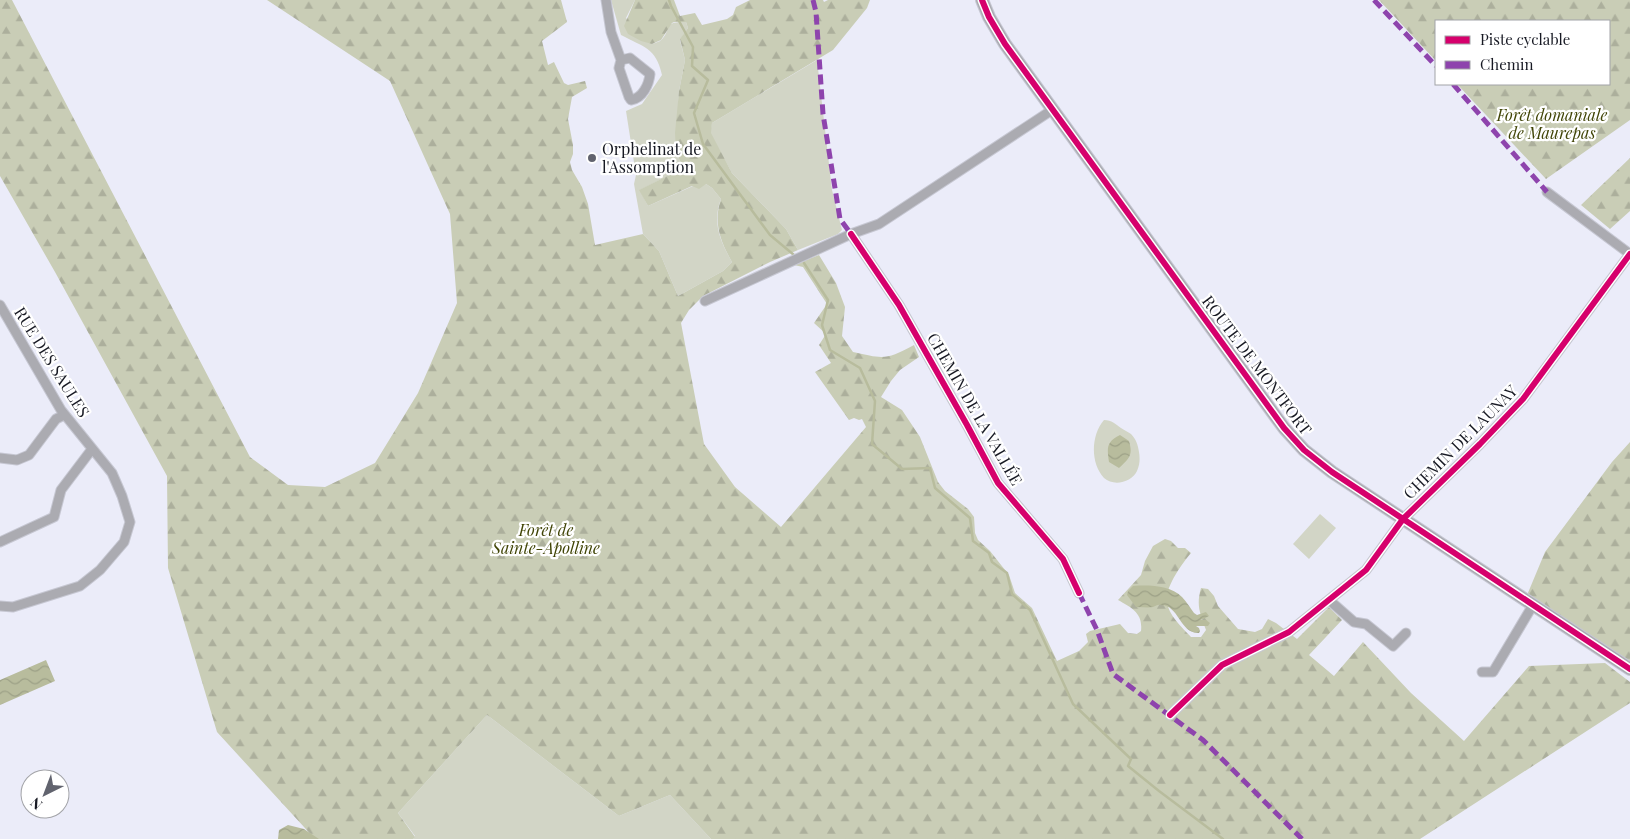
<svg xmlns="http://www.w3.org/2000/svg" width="1630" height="839" font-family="'Playfair Display',serif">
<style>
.grass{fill:#d2d5c6}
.forest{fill:url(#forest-firs)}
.water{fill:url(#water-waves)}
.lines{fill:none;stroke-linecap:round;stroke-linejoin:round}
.stream{stroke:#b8bc9d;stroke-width:2.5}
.street-casing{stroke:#c6c7d2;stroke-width:11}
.secondary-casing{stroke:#c6c7d2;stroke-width:14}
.street{stroke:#ababb1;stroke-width:9}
.secondary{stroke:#aaabb2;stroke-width:12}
.quiet{stroke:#8e44ad;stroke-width:5;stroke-dasharray:10 5;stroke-linecap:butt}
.cycleway-casing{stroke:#fff;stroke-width:9}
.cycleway{stroke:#d6006c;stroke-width:6}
.poi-dot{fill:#61636e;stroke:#fff;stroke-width:2}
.labels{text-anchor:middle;stroke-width:4.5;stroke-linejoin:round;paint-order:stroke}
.park-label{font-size:16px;font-style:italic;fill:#404405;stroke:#fff}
.poi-label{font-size:16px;fill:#171923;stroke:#fff;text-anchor:start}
.street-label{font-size:16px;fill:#171923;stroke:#fff}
</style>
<defs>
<pattern id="forest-firs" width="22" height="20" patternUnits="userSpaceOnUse" patternTransform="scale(1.25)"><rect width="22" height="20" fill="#c9cdb6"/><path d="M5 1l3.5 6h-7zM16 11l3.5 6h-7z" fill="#acaf9c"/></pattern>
<pattern id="water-waves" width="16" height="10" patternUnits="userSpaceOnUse" patternTransform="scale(1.25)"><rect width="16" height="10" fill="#b8bc9d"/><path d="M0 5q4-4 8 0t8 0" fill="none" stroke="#9da187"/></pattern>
</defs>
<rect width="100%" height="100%" fill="#ebecf9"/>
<!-- grass -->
<path class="grass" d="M611,0H635L626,18L652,44C653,44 660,41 660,41C673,30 661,21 686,22L688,28L680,40L685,60L679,91L676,152L683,168L640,190L648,206L693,186L706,184L712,188L721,199C712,222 720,241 732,262L723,271L678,296L659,251L643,234L634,184L636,175L626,111L642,104L662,75C656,47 643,47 621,35Z
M817,60L832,190L842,230L838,234L798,250L786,229L732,173L710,133L712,123Z
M1104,420C1112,420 1115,424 1121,428C1124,430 1128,432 1131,434C1136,439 1138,445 1139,452C1140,458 1140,464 1137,471C1132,482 1114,487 1104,478C1090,463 1091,435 1104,420Z
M1320,514L1336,528L1309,559L1293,544Z
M487,715L619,816L670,795L711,839H413L415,836L398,813Z"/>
<!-- forest -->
<path class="forest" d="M0,0H12L250,457L288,485L325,487L375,463L418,393L457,303L450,214L390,81L267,0H561L567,22L542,41L548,65L554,62L564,83L568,85L585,81L587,88L572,97L568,119L573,145V154L570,162L572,170L582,187L588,204L595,245L643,234L659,251L678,296L723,271L732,262C720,241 713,222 721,199L712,188L706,184L699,189L692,186L648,206L639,190L683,168L676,152L675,133L679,91L685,60L680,39L688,28L686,22H674L672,23L661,40L652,44L641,41L628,34L624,26L635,0H674L680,16L695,13L702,25L727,19L733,15L736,7L750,0H823L824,2L828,0H870L867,8L833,50L712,123L711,133L732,173L786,229L798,250L770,262L703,296L689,310L681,323L704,444L735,487L781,527L866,427L862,419L859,420L854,418L849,420L815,372L831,363L819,345L826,334L814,323L827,304L803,267L794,265L819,255L836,283L845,307L842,336L853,352C884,359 886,360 914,345L919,357L900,370L891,381L881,397L902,410L920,437L938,482L945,491L968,509L974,517L975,533L978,540L990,551L1009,575L1015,593L1032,608L1057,661L1079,651L1088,642L1086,634L1090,631L1120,624L1128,633L1137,634L1141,631C1143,613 1132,608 1118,600L1141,575L1145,561L1153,546L1165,539L1171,541L1178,548H1185L1191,553C1182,564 1165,587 1167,601C1168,615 1182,627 1191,637H1201L1206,630C1200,613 1196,606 1201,588L1208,589L1214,596L1218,606L1238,629L1255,632L1262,629L1268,619L1276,623L1297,639L1329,607L1342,620L1309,655L1334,676L1363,642L1411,693L1464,741L1529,666L1605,663L1630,682V703L1420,839H711L670,795L619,816L487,715L398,813L415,837L413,839H315L217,732L168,568L167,476L55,272L0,176Z
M1379,0H1630V120L1546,179L1457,84H1609V21H1436V61Z
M1630,158V211L1610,229L1581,205Z
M1630,442V665L1525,600L1545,552L1612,462Z"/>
<!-- water -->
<path class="water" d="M1120,435L1129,441C1133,455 1130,458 1119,468L1109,462C1107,448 1106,442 1120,435Z
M1133,586C1149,585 1170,585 1182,597C1187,602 1190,608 1194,613L1197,615L1206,612L1209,616L1201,620H1206L1210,623L1208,626H1196L1199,628L1200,631L1199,633C1180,634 1179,605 1161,605C1158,604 1156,606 1153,607C1148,608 1142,607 1136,607L1127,595L1128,591Z
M46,660L55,681L0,705V680Z
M288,825L304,829L319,839H278L279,830Z"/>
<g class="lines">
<!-- stream -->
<path class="stream" d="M669,0L671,6L693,47L692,66L708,80L694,113L703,144L770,235L794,255
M804,263L828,300L822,325L830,350L860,368L875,401L872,444L902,469L930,468L935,488L970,518L973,541L989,553L992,562L1007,573L1012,594L1030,610L1073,704L1131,759L1128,766L1159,791L1223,839"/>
<!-- street casing -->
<g class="street-casing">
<path id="street" d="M606,0L611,32L621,60L619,68L629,97L631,100C643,98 649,84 650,74L630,58L621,60
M1547,192L1630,254
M851,234L899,305L967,425L998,483L1063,559L1079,593
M705,301L851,234L879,224L1052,110
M0,305L61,410L112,473L122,496L130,522L124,542L100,570L80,586L13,607L0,606
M0,458L17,460L29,455L56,419L64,415
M0,542L54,517L61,490L92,449
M1329,600L1354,622L1366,624L1393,646L1406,633
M1482,672H1493L1533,605
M1170,715L1222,665L1289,632L1366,570L1403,519L1480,444L1523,399L1630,254"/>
</g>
<!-- secondary casing -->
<g class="secondary-casing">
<path id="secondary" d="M982,0L989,17L1005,44L1284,428L1304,450L1332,472L1630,669"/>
</g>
<!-- street -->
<use href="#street" class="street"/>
<!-- secondary -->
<use href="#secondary" class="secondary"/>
<!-- quiet -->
<path class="quiet" d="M813,0L816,12L823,114L840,219L851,234
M1374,0L1436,66
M1453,84L1547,192
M1079,593L1097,630L1113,674L1203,740L1302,839"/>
<!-- cycleway casing -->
<g class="cycleway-casing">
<path id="cycleway" d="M982,0L989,17L1005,44L1284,428L1304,450L1332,472L1630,669
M851,234L899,305L967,425L998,483L1063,559L1079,593
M1170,715L1222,665L1289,632L1366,570L1403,519L1480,444L1523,399L1630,254"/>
</g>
<!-- cycleway -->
<use href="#cycleway" class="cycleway"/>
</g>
<!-- markers -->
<circle class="poi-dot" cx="592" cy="158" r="5"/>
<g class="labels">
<!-- park labels -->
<g class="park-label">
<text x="1552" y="121">Forêt domaniale<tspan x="1552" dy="18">de Maurepas</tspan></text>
<text x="546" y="536">Forêt de<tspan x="546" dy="18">Sainte-Apolline</tspan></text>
</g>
<!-- poi labels -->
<g class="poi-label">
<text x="602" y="155">Orphelinat de<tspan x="602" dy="18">l'Assomption</tspan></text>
</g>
<!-- street labels -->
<g class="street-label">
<text transform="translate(52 362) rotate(58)" y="6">RUE DES SAULES</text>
<text transform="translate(1257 365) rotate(53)" y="6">ROUTE DE MONTFORT</text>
<text transform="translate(975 409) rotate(60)" y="6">CHEMIN DE LA VALLÉE</text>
<text transform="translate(1460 442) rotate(-45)" y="6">CHEMIN DE LAUNAY</text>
</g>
</g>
<!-- legend -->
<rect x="1435" y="20" width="175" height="65" fill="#ffffff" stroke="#a2a3a7"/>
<rect x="1445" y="36" width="25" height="8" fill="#d6006c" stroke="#a2a3a7"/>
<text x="1480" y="45" font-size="15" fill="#171923">Piste cyclable</text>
<rect x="1445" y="61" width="25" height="8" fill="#8e44ad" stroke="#a2a3a7"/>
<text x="1480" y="70" font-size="15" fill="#171923">Chemin</text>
<!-- north arrow -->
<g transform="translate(45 794) rotate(222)"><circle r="24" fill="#ffffff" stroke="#a2a3a7"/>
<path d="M0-4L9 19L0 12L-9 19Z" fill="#61636e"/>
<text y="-8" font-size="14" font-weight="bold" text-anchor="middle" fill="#171923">N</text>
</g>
</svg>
